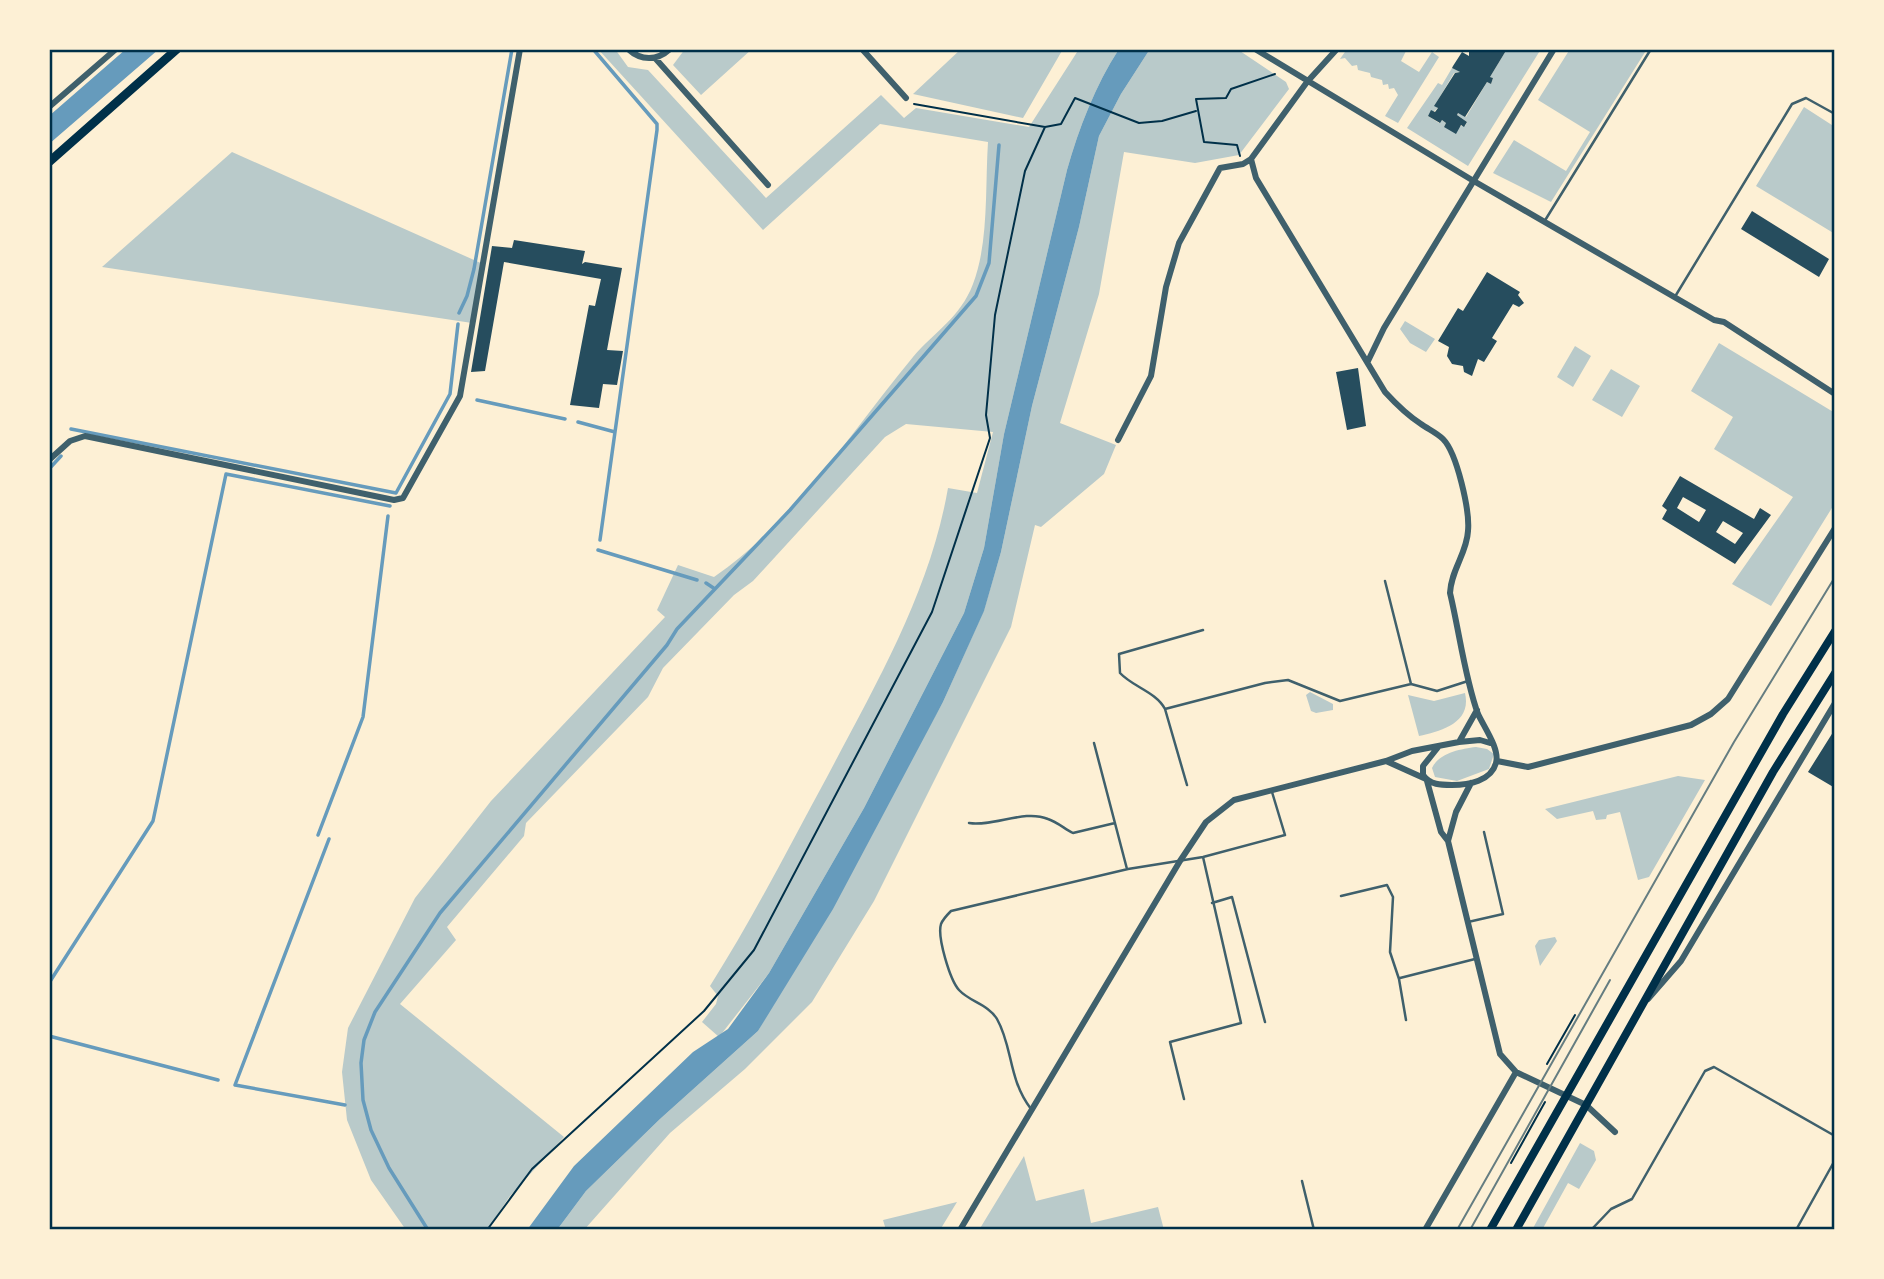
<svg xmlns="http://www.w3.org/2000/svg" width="1884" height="1279" font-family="'Space Grotesk',sans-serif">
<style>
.green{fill:#b9caca}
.water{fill:#669bbc}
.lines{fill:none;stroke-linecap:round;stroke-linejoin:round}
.stream{stroke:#669bbc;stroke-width:3.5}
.building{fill:#264d5e;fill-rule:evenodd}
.path{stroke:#003049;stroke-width:2}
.service{stroke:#3f606c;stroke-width:2.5}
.minor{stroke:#3f606c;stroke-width:6}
.secondary{stroke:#003049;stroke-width:8}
.primary{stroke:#003049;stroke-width:9}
.tram{stroke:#657d81;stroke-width:2}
.neatline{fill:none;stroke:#003049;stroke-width:2.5}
</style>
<rect width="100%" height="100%" fill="#fdf0d5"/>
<!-- green -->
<path class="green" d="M598,49H615L628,67L648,70L766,198L881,95L904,118L916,108L1029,127L1079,49H1119C1095,86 1079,128 1067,170L1004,434L984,548L964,613L864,808L769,973L719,1037L702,1022L716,1004L718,996L710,986C753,918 789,847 827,777C876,684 930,592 948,488L977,493L993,432L906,424L885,437L753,581L734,595L663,668L648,697L526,823L524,836L447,927L456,940L400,1004L564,1137L510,1196L487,1230H406L371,1180L347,1120L342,1072L348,1028L415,898L491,801L665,617L657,610L678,565L714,577C797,520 850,433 913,357C935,331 960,318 973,284C989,242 985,188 988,142L880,124L763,230Z
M685,49H752L701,95L673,65Z
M961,49H1063L1023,118L913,94Z
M1150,49H1237L1286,82L1289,89L1239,155L1195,163L1124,152L1099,294L1060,423L1116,445L1104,474L1041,527L1035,525L1011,627L874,901L812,1002L745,1069L670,1133L584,1230H557L586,1191L660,1119L758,1031L943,702L984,610L1001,552L1032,406L1079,227L1099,136L1121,94Z
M1347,49H1407L1401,61L1419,72L1432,52L1439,57L1398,123L1385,116L1398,95L1394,88L1389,89L1388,84L1383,85L1382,80L1371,77L1370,73L1358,70L1357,65L1352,66L1345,58L1340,59Z
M1507,49H1541L1468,166L1407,128L1438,83L1442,85L1452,68L1460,72L1454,73L1435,105L1438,108L1428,116L1439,123L1442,120L1446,123L1444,127L1465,126L1467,122L1457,115L1458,113L1466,117L1487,82L1491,84L1493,78L1490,77Z
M1570,49H1647L1551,202L1493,173L1514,140L1566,171L1590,132L1538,100Z
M1804,107L1835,127V234L1756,186Z
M232,152L483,264L472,323L102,267Z
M1405,321L1435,339L1426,352L1410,343L1400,329Z
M1719,343L1835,413V503L1771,606L1732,584L1793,497L1714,449L1733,417L1691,391Z
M1575,346L1591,356L1573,387L1557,377Z
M1611,369L1640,386L1622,417L1592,400Z
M1310,692L1333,704V710L1316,713L1311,711L1306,695Z
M1465,693C1472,723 1441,731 1419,736L1408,695L1434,701Z
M1476,747L1487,749L1494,754L1489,769L1457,781L1435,777L1432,768C1439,753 1460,749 1476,747Z
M1678,776L1705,780L1649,877L1638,880L1620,812L1607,815L1606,819L1596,820L1593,811L1557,819L1545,809Z
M1555,937L1557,941L1540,966L1535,946L1539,940Z
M1580,1143L1594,1151L1596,1160L1579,1189L1568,1183L1542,1230H1532Z
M1024,1156L1036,1201L1084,1189L1091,1223L1158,1207L1164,1230H979Z
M957,1202L940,1230H886L883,1220Z"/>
<!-- water -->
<path class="water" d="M126,49H159L49,144V116Z
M1119,49H1150L1121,94L1099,136L1079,227L1032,406L1001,552L984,611L943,702L833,909L758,1031L660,1119L586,1191L557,1230H527L574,1166L693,1052L728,1029L769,973L864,808L964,613L984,548L1004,434L1067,170C1079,128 1095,86 1119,49Z"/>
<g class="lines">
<!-- stream -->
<path class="stream" d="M593,49L657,124V130L615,432
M459,313L467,296L474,269L512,49
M477,400L565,419
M578,422L615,432L600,540
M71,429L396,493L450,394L458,324
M49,469L61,456
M598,550L697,580
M706,583L715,589
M318,835L363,717L388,516
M329,839L235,1085L345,1105
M49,983L153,821L226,474L390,506
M49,1036L218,1080
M428,1230L389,1168L371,1130L363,1100L361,1063L364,1040L375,1012L440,913L667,645L677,629L790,510L976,296L989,263L999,145"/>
</g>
<!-- building -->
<path class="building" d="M1469,49H1507L1490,77L1493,78L1491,84L1487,82L1465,117L1458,113L1457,115L1467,122L1464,127L1461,125L1456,134L1444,127L1446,123L1442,120L1440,123L1428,116L1431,110L1435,112L1438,108L1434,106L1455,73L1460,72L1452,68L1453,66L1462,52L1469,56Z
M1752,211L1829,259L1819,277L1741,229Z
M514,240L585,251L582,264L585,262L622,268L607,350L623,351L617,385L603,384L599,408L570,405L589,305L595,306L601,279L504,262L485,371L471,372L492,246L512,248Z
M1487,272L1520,292L1518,295L1524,303L1519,307L1513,304L1492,338L1497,341L1484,362L1478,359L1472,376L1464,372L1463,366L1452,364L1447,356L1449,347L1438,341L1458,308L1463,311Z
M1358,368L1366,426L1347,430L1336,372Z
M1680,476L1754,519L1760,508L1771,515L1735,564L1662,519L1667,510L1662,506ZM1683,497L1706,510L1699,522L1677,508ZM1723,521L1743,533L1735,544L1716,532Z
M1835,729V788L1808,772Z"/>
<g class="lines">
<!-- path -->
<path class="path" d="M914,104L1045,127L1061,124L1075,98L1139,123L1162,121L1196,111
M1240,156L1237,145L1204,142L1196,99L1226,98L1231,89L1275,74
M1547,1064L1575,1015
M1511,1163L1545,1102
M487,1230L532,1169L704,1011L754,950L932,612L990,438L986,415L995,315L1025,171L1045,127"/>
<!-- service -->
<path class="service" d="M1544,222L1651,49
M1676,295L1792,104L1806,98L1835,114
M1385,581L1411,684
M1165,709L1265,683L1288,680L1340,701L1411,684L1437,691L1468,681
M1094,743L1127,869
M1187,785L1165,709C1156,692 1133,687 1120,673L1119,654L1203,630
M969,823C994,827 1024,809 1048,819C1057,822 1065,829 1073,833L1115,823
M1341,896L1387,885L1393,897L1390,952L1399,979L1406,1020
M1212,903L1232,897L1265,1022
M1468,922L1503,914L1484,832
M1400,978L1475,959
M1184,1099L1170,1042L1241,1023L1203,857
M1031,1109C1008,1079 1013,1047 997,1019C988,1004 970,1002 959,990C950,980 937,937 941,924C943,919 947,915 951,911L1128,869L1203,857L1285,835L1272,792
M1302,1181L1314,1230
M1591,1230L1611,1209L1632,1199L1705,1071L1714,1067L1835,1136
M1796,1230L1835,1160"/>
<!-- minor -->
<path class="minor" d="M628,49C641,61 657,61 670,49
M862,49L906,98
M1255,49L1472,180L1714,320L1724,322L1835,394
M655,58L768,185
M49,107L116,49
M1251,159L1256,178L1385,392C1396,404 1407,415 1421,424C1428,429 1437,433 1443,439C1457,453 1470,511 1468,531C1467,553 1451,570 1450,593C1459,630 1465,679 1478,714C1484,727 1500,749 1496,763C1491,781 1469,785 1452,785C1441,785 1430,785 1423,775V766L1439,746
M1368,361L1384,328L1554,49
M1118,440L1151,376L1166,287L1179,243L1220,168L1243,164L1251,159L1307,82L1337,49
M49,460L70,441L85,436L394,500L403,498L460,396L520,49
M1459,742L1480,740L1490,743
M1386,761L1426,779
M1497,761L1528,767L1691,725L1711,714L1728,699L1835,528
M1427,781L1441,832L1448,841L1500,1054L1516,1072L1586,1105L1615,1132
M1448,841L1456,812L1471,783
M1648,999L1681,961L1835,703
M960,1230L1180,861L1206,822L1234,800L1386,761L1412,751L1459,742L1477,710
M1425,1230L1516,1072"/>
<!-- secondary -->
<path class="secondary" d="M1490,1230L1783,714L1835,631
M1516,1230L1773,772L1835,673"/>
<!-- primary -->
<path class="primary" d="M49,162L177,49"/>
<!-- tram -->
<path class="tram" d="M1457,1230L1734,742L1835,577
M1470,1230L1610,980"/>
</g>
<!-- border -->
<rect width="1884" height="1279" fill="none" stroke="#fdf0d5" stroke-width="102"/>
<rect x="51" y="51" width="1782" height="1177" class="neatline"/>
</svg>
